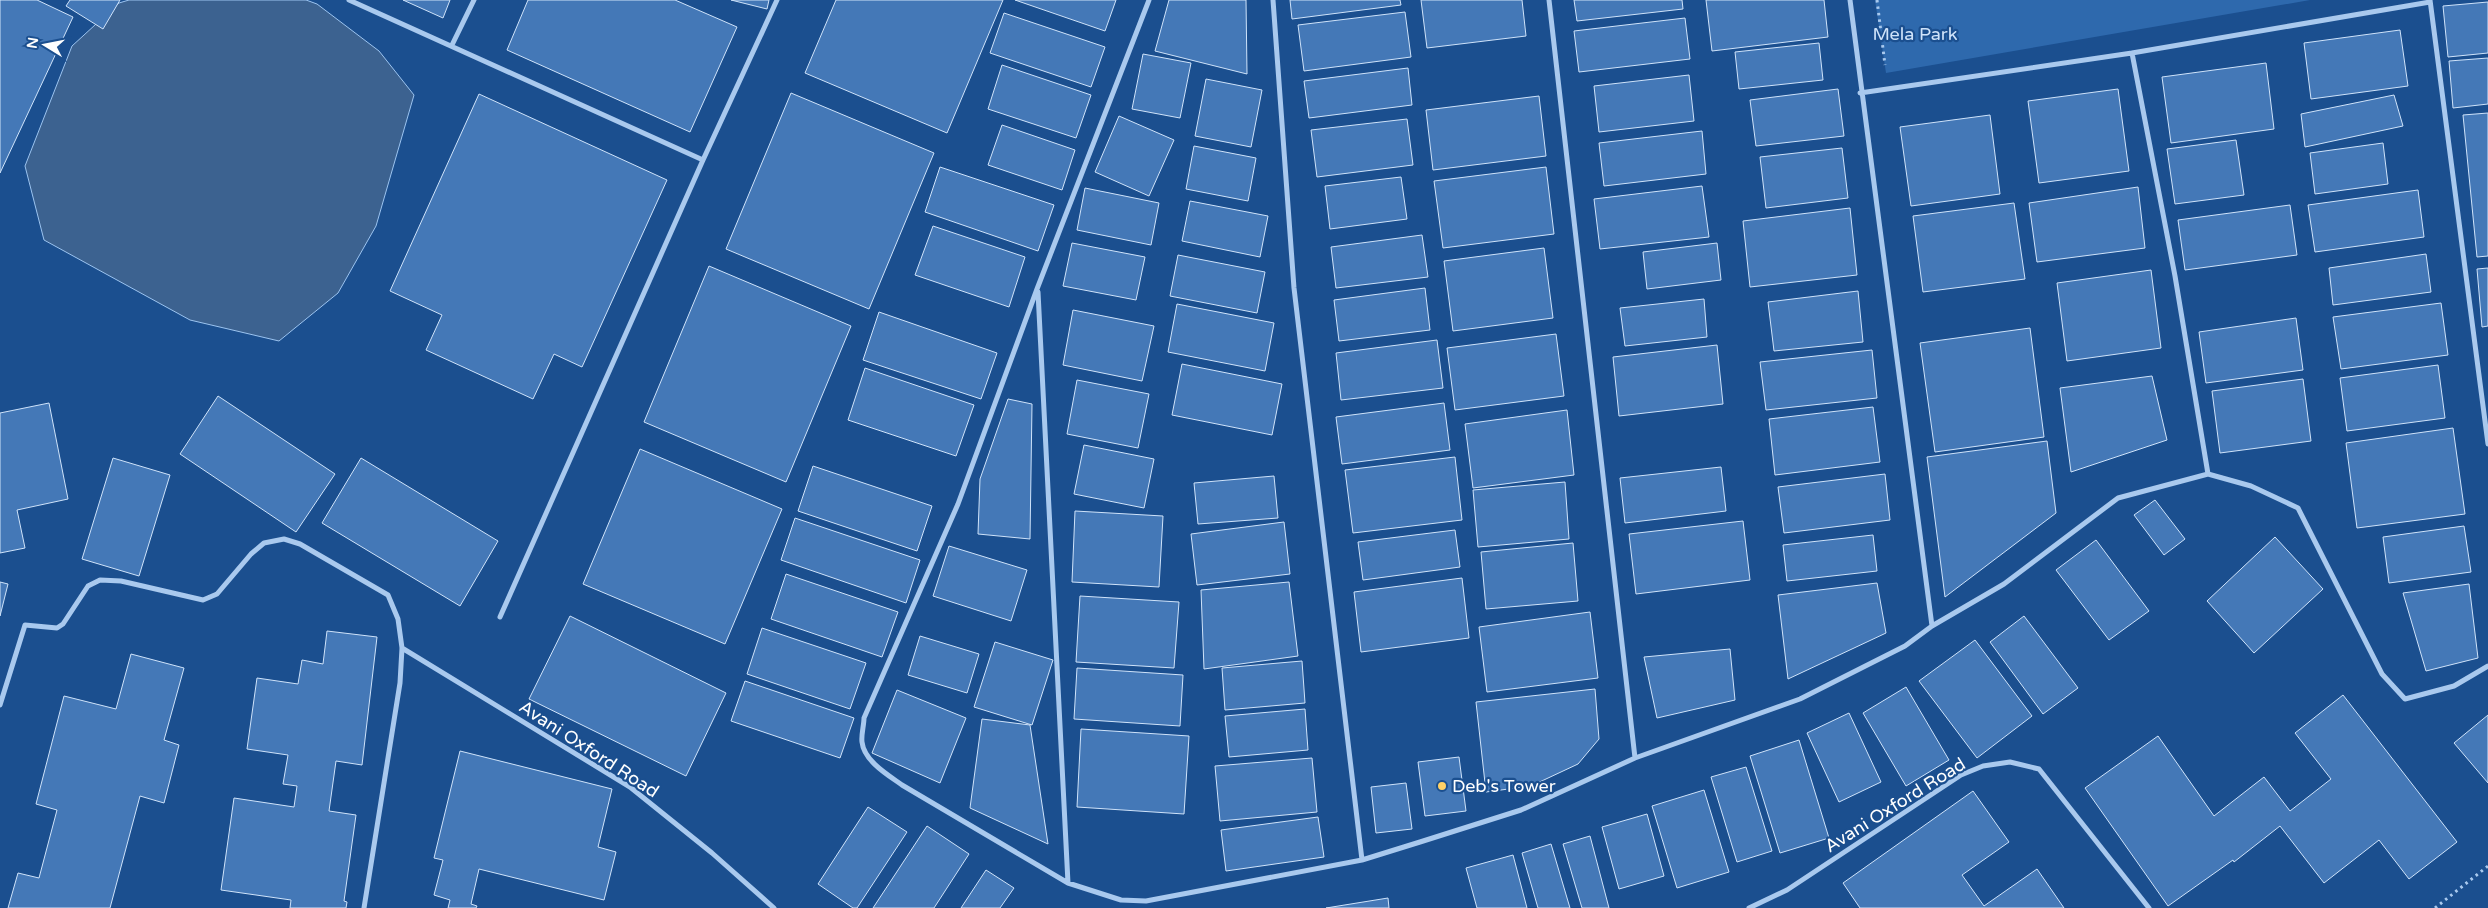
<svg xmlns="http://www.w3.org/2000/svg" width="2488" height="908" font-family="'Varela Round',sans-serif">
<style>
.green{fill:#2e69ad}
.water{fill:#3c6290;stroke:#9cc4f0}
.building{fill:#4478b7;stroke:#cfe3fa}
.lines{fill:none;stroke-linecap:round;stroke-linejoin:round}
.path{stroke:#a9c9ee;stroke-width:3;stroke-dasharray:2.5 4;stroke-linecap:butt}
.minor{stroke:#a9c9ee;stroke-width:5}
.poi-dot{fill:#ffd166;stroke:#1b4f8f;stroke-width:2}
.labels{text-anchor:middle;stroke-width:4.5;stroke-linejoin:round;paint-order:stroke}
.park-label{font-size:18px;fill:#cfe3fa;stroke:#1b4f8f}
.street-label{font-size:18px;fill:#fff;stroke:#1b4f8f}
.poi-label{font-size:18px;fill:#fff;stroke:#1b4f8f;text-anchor:start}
</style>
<rect width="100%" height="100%" fill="#1b4f8f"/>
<!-- green -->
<path class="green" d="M1875,0H2310L1886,73Z"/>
<!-- water -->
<path class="water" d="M129,0H306L317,4L379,51L414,95L376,226L338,293L279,341L190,320L44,240L25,166L72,46L119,3Z"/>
<!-- building -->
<path class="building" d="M0,0H37L73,17L0,173Z
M70,0H120L103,29L66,6Z
M403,0H450L443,18Z
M528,0H675L737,27L690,132L507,50Z
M731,0H769L767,9Z
M836,0H1003L947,133L805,73Z
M1015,0H1116L1105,31Z
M1169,0H1246L1247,74L1155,51Z
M1290,0H1400L1401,5L1292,19Z
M1421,0H1522L1526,36L1427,48Z
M1574,0H1682L1683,9L1577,21Z
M1706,0H1824L1828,37L1712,51Z
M2488,2V53L2448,57L2443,6Z
M1405,12L1411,57L1304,71L1298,25Z
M1004,13L1105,47L1091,87L990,53Z
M1685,18L1690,59L1579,72L1574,31Z
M2400,30L2408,86L2311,99L2304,43Z
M1819,43L1823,80L1739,89L1735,52Z
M1143,54L1191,63L1180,118L1132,109Z
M2488,58V104L2453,108L2449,61Z
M2266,63L2274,129L2171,143L2162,77Z
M1002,65L1091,95L1076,138L988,109Z
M1408,68L1412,105L1309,118L1304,81Z
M1689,75L1694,121L1599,132L1594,86Z
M1206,79L1262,90L1251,147L1195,136Z
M1838,89L1844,136L1756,146L1750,100Z
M2118,89L2129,171L2039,183L2028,101Z
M791,93L934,153L869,309L726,249Z
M479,94L667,180L582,367L554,354L533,399L426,350L442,315L390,291Z
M2394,95L2403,126L2305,147L2301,114Z
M1539,96L1546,156L1433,170L1426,110Z
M2488,113V256L2477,257L2463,115Z
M1990,115L2000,194L1911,206L1900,127Z
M1119,116L1174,140L1149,196L1095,172Z
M1407,119L1413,165L1317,177L1311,130Z
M1002,125L1075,150L1062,190L988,165Z
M1702,131L1706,174L1604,186L1599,143Z
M2236,140L2244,195L2175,204L2167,149Z
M2383,143L2388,184L2315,194L2310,153Z
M1194,146L1256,158L1248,201L1186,189Z
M1842,148L1848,198L1766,208L1760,157Z
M940,167L1054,205L1038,251L925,212Z
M1546,167L1554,234L1443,248L1434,181Z
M1401,177L1407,219L1330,229L1325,186Z
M1702,186L1709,237L1600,249L1594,199Z
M2138,187L2145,248L2037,262L2029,203Z
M1085,188L1159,203L1151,245L1077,230Z
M2418,190L2424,237L2315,252L2308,205Z
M1190,201L1268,216L1260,257L1182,241Z
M2014,203L2025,279L1923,292L1913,216Z
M2290,205L2297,255L2185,270L2178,220Z
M1850,208L1857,275L1750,287L1743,221Z
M933,226L1025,257L1009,307L915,275Z
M1422,235L1428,277L1336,288L1331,247Z
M1072,243L1145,257L1136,300L1063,286Z
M1717,243L1721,280L1647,289L1643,252Z
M1544,248L1553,318L1453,331L1444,261Z
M2426,254L2431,292L2333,305L2329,268Z
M1178,255L1265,272L1257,313L1170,296Z
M709,266L851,326L786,482L644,422Z
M2488,268V326L2482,327L2477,269Z
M2151,270L2161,348L2067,361L2057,283Z
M1425,288L1430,330L1339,341L1334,300Z
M1858,291L1863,342L1774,351L1768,302Z
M1704,299L1707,337L1625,346L1620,308Z
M2441,303L2448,355L2341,369L2333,317Z
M1177,304L1274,323L1265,371L1168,352Z
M1073,310L1154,326L1142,381L1063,365Z
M879,312L997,353L981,399L863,360Z
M2296,318L2303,370L2206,383L2199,332Z
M2030,328L2044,437L1935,452L1920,343Z
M1556,334L1564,396L1455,410L1447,348Z
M1437,340L1443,388L1341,400L1336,353Z
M1717,345L1723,404L1619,416L1613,357Z
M1872,350L1877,398L1766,410L1760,362Z
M1182,364L1282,384L1272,435L1172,415Z
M2438,365L2445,418L2347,431L2340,378Z
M865,368L974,405L956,456L848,420Z
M2152,376L2167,440L2071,472L2060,388Z
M2303,379L2311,441L2220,453L2212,391Z
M1077,380L1149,394L1138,448L1067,434Z
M218,396L335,474L296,532L180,454Z
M1008,399L1032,404L1030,539L978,534L980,479Z
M49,403L68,499L17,510L25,548L0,553V413Z
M1444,403L1450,450L1342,464L1336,417Z
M1873,407L1880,462L1775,475L1769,419Z
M1567,410L1574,475L1473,488L1465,424Z
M2453,428L2465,514L2357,528L2346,443Z
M2047,441L2056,513L1945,597L1927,457Z
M1084,445L1154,459L1144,508L1074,494Z
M640,449L782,509L725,644L583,584Z
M1455,457L1462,520L1353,533L1345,470Z
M113,458L170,475L139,576L82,559Z
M361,458L498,541L460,606L322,523Z
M813,466L932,506L917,551L798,511Z
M1721,467L1726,511L1625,523L1620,478Z
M1885,474L1890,520L1784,533L1778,487Z
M1274,476L1278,518L1198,524L1194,483Z
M1565,482L1569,539L1478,547L1473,490Z
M2155,500L2185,539L2164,555L2134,515Z
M1075,511L1163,516L1159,587L1072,582Z
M795,518L920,560L906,603L781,560Z
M1743,521L1750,580L1636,594L1629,534Z
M1284,522L1290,574L1197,585L1191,534Z
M2464,526L2471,572L2389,583L2383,537Z
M1455,530L1460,567L1363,580L1358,542Z
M1873,535L1877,571L1787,581L1783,545Z
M2275,537L2323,589L2254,653L2207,601Z
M2096,540L2149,611L2109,640L2056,570Z
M1573,543L1578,601L1486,609L1481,552Z
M949,546L1027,570L1011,621L933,596Z
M786,574L898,612L882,657L771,619Z
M1462,578L1469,638L1361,652L1354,592Z
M0,582L8,584L0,616Z
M1289,582L1298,656L1204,669L1201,590Z
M1877,583L1886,633L1788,679L1778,595Z
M2469,584L2478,658L2426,671L2403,593Z
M1080,596L1179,602L1174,668L1076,662Z
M1590,612L1598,678L1487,692L1479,627Z
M570,616L726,693L686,776L529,699Z
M2024,616L2078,688L2043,714L1990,642Z
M762,628L866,663L850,709L747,674Z
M327,631L377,637L362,765L336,761L329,811L356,815L344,901L347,902L346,908H290L291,900L221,890L234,798L294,807L297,786L283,784L288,755L247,749L257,678L298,684L302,660L323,664Z
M920,636L979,654L967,693L908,675Z
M1975,640L2032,716L1977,758L1919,681Z
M995,642L1053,660L1032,725L974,707Z
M1730,649L1735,700L1657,718L1644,657Z
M131,654L184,668L164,740L179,745L164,803L140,796L110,908H8L18,873L39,878L57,810L36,804L64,696L116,709Z
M1302,661L1305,703L1225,710L1222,668Z
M1077,668L1183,675L1180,726L1074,719Z
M745,681L854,718L840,758L731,721Z
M1906,687L1949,760L1906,786L1863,713Z
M1595,689L1599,739L1578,764L1531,786L1486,792L1476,702Z
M897,690L966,718L940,783L872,753Z
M2343,695L2457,842L2409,879L2379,840L2324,883L2280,826L2234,862L2233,860L2168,906L2085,788L2158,736L2214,816L2264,777L2290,811L2331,779L2295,733Z
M1305,709L1308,750L1229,757L1225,716Z
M1849,713L1881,782L1839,802L1807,733Z
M2488,715V783L2454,743Z
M982,719L1030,725L1048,844L970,808Z
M1081,729L1189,736L1184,814L1077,807Z
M1799,740L1829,838L1780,853L1750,756Z
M460,751L612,789L598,847L616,852L604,900L479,869L471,904L477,906L476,908H448L450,900L434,895L443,860L434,858Z
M1459,757L1466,811L1425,816L1418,762Z
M1312,758L1317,812L1220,821L1215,766Z
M1746,767L1772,851L1737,862L1711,777Z
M1406,783L1412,829L1376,833L1371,787Z
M1704,790L1729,872L1677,888L1652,806Z
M1973,791L2009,842L1962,875L1984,906L2037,869L2064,908H1860L1843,883Z
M868,807L907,832L857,908H853L818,884Z
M1647,814L1664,876L1619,889L1602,827Z
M1318,817L1324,857L1226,871L1221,830Z
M927,826L969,854L934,908H873Z
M1590,836L1609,908H1582L1563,844Z
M1551,844L1570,908H1538L1522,853Z
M1513,855L1527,908H1477L1466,868Z
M986,870L1014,888L1000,908H961Z
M1388,898L1389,908H1326Z"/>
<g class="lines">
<!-- path -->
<path class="path" d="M1877,0L1885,65
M2435,908L2488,866"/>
<!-- minor -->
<path class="minor" d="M349,0L703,160
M1149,0L1037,289L958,504L864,718C864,725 861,735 862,742C864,761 888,775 902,785L1068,883L1121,900L1146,901L1362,860L1420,842L1521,810L1635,758L1800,699L1905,646L1932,626L2004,584L2118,498L2208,474L2251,486L2298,508L2382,674L2405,699L2454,686L2488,666
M1273,0L1294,288L1362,860
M1549,0L1635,758
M1850,0L1932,626
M2430,0L2488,444
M452,45L474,0
M2132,53L2175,276L2208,474
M1860,93L2132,53L2430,2
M1038,292L1068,883
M500,617L703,160L777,0
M402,648L630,787L712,853L774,908
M0,705L25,625L57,628L63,624L88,586L100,580L121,581L203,600L217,594L251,554L264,543L284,539L300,544L388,595L398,619L402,648L400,683L364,908
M1749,908L1787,890L1961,775L1983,766L2010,762L2039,769L2149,908"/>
</g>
<!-- markers -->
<circle class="poi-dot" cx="1442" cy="786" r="5"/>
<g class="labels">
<!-- park labels -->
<g class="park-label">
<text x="1915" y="40">Mela Park</text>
</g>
<!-- street labels -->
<g class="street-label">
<text transform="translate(589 749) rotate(33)" y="6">Avani Oxford Road</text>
<text transform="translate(1895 805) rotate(-32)" y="6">Avani Oxford Road</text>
</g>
<!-- poi labels -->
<g class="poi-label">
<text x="1452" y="792">Deb's Tower</text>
</g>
</g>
<!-- north arrow -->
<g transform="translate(45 45) rotate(280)" stroke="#1b4f8f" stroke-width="4" paint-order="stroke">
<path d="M0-4L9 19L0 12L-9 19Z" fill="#ffffff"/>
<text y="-8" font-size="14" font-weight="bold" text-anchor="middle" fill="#ffffff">N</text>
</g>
</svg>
